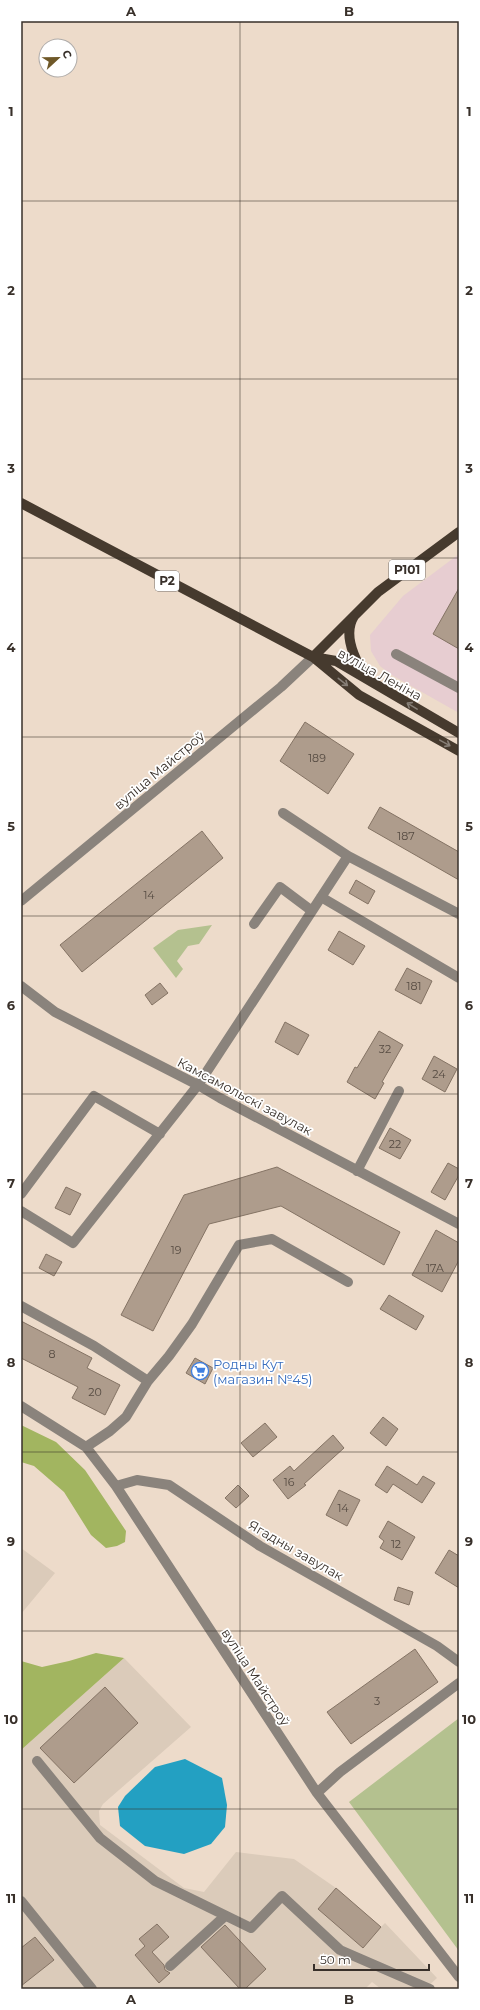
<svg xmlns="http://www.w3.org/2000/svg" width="480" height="2010" font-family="Montserrat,sans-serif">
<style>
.commercial{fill:#e7cdd1}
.industrial{fill:#dbcbba}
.green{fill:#b4c18f}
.forest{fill:#a2b560}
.water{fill:#23a0c2}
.building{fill:#ae9c8c;stroke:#847364}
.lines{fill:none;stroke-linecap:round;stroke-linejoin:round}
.minor{stroke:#8a837c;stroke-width:10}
.major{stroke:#463a2e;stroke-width:10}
.oneway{stroke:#877f77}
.grid{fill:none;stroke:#38302a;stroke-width:1;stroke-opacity:0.55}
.labels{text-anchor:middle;stroke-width:3.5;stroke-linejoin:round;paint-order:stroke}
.number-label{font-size:11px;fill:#564b42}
.shield{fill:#fff;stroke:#746e6a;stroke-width:1}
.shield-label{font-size:12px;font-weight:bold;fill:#38302a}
.street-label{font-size:13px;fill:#38302a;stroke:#fff}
.shop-label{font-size:13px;fill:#366cbe;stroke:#fff;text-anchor:start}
.neatline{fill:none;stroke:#38302a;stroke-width:1.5}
.grid-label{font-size:13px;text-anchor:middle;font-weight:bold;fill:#38302a}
</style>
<rect width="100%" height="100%" fill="#eddbca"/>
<!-- commercial -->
<path class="commercial" d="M459,554V713L390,674L380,666L371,651L370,635L403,596Z"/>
<!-- industrial -->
<path class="industrial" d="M21,1548L55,1573L21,1614Z
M124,1658L191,1727L103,1804L99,1811L100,1825L184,1888L204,1892L236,1852L294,1859L336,1888L381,1927L385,1923L437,1978L425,1989H381L372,1982L365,1989H21V1750Z"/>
<!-- green -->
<path class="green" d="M212,925L199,944L188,946L177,961L183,969L176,978L153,948L178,930Z
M459,1718V1951L349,1802Z"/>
<!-- forest -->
<path class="forest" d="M21,1425L56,1442L85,1470L126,1531L125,1542L117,1546L106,1548L91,1535L64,1492L34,1466L21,1462Z
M96,1653L124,1658L21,1750V1661L42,1667L69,1661Z"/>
<!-- water -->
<path class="water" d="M185,1759L222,1778L227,1805L225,1827L211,1844L184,1854L145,1846L120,1826L118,1807L125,1796L155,1767Z"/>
<!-- building -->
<path class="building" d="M459,588V649L433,634Z
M305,722L354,754L328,794L280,761Z
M380,807L459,852V880L368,828Z
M202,831L223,858L82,972L60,945Z
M356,880L375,891L368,904L349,893Z
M339,931L365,946L353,965L328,950Z
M407,968L432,981L421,1004L395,990Z
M160,983L168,993L152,1005L145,995Z
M285,1022L309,1035L298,1055L275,1042Z
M379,1031L403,1045L382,1082L384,1083L375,1099L347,1082L355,1067L357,1068Z
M434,1056L457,1069L445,1092L422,1079Z
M390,1128L411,1140L400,1159L379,1148Z
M448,1163L459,1169V1175L445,1200L431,1192Z
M277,1167L400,1232L384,1265L281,1206L209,1224L153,1331L121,1315L184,1195Z
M66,1187L81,1194L70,1215L55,1208Z
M436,1230L459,1243V1260L442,1292L412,1275Z
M46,1254L62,1262L54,1276L39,1268Z
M389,1295L424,1316L416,1330L380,1309Z
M21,1321L92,1358L87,1368L120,1385L105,1415L72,1398L78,1387L21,1358Z
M195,1358L213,1368L205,1384L186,1373Z
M383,1417L398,1429L386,1446L370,1433Z
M265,1423L277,1437L253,1457L241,1443Z
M333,1435L344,1448L304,1484L306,1485L288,1499L273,1480L290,1466L294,1471Z
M387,1466L417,1485L423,1476L435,1483L422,1503L393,1484L387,1493L375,1485Z
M238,1485L249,1496L236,1508L225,1498Z
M339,1490L360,1500L347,1526L326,1515Z
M388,1521L415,1537L402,1560L380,1548L384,1541L379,1537Z
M449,1550L459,1556V1588L435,1573Z
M398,1587L413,1592L409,1605L394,1600Z
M415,1649L438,1682L351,1744L327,1712Z
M105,1687L138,1723L74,1783L40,1748Z
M336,1888L381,1927L363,1948L318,1909Z
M157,1924L169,1937L152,1952L164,1965L165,1970L170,1973L159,1983L135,1955L145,1946L139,1939Z
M225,1925L266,1969L245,1989H240L201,1947Z
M35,1937L54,1960L21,1986V1948Z"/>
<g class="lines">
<!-- minor -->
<path class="minor" d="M396,654L459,688
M283,813L348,856L459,914
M321,897L459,978
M21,901L281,687L313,657
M254,924L280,887L312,911
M21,986L55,1012L198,1085L220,1098L459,1224
M357,1171L399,1091
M21,1194L94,1096L160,1134
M21,1211L73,1243L198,1085L348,856
M21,1306L94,1346L148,1381
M21,1406L86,1447L116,1486L317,1793L459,1977
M86,1447L110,1431L126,1417L148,1381L169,1356L192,1324L239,1245L272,1239L348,1282
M116,1486L137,1480L169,1485L260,1546L437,1646L459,1662
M37,1761L100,1838L155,1881L251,1928L282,1896L340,1950L430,1989
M317,1793L340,1772L459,1683
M21,1901L92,1989
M170,1966L225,1916"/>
<!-- major -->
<path class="major" d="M21,503L313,657L359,695L459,751
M354,616C342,635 355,660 366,677
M313,657L378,592L459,532
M313,657L336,661L459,733"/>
</g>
<!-- one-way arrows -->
<defs><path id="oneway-shaft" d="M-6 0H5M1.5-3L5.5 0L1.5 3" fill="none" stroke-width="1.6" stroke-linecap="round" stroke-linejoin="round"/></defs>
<g class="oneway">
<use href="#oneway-shaft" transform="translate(343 682) rotate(38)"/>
<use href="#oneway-shaft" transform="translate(412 706) rotate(-149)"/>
<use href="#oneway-shaft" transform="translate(445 743) rotate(29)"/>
</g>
<!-- grid -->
<path class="grid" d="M240,21V1989M21,201H459M21,379H459M21,558H459M21,737H459M21,916H459M21,1094H459M21,1273H459M21,1452H459M21,1631H459M21,1809H459"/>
<!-- icons -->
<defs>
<g id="supermarket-ring" transform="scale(0.9)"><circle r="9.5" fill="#fff" stroke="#3f7fe0" stroke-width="1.5"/><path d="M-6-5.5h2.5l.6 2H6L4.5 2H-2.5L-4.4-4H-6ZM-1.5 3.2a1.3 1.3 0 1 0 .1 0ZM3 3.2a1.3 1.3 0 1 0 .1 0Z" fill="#3f7fe0"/></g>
</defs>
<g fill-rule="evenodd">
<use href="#supermarket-ring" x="200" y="1371"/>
</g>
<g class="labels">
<!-- number labels -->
<g class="number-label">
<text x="317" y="762">189</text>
<text x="406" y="840">187</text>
<text x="149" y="899">14</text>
<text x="414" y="990">181</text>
<text x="385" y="1053">32</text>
<text x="439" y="1078">24</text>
<text x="395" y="1148">22</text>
<text x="176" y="1254">19</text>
<text x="435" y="1272">17А</text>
<text x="52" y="1358">8</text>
<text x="95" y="1396">20</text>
<text x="289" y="1486">16</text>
<text x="343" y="1512">14</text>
<text x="396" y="1548">12</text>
<text x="377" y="1705">3</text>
</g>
<!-- shield labels -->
<g class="shield">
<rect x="389" y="560" width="36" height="20" rx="3"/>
<rect x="155" y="571" width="24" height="20" rx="3"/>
</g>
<g class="shield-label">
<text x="407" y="574">Р101</text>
<text x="167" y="585">Р2</text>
</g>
<!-- street labels -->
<g class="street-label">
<text transform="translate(380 674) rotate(29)" y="5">вуліца Леніна</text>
<text transform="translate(159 770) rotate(-40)" y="5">вуліца Майстроў</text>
<text transform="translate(245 1096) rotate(28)" y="5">Камсамольскі завулак</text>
<text transform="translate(296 1550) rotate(30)" y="5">Ягадны завулак</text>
<text transform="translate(256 1677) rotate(57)" y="5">вуліца Майстроў</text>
</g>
<!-- shop labels -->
<g class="shop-label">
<text x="213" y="1369">Родны Кут<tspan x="213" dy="15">(магазин №45)</tspan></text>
</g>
</g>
<!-- border -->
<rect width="480" height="2010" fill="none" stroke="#ffffff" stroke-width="44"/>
<!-- north arrow -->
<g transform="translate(58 58) rotate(68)"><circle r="19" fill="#ffffff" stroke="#afacaa"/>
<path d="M0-3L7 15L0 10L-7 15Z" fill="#6f5828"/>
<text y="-6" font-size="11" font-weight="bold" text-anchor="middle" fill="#38302a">С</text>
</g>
<!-- scale -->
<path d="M314 1964v6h115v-6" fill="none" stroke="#38302a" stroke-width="2"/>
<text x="320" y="1964" font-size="12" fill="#38302a" stroke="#ffffff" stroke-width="3" paint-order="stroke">50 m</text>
<rect x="22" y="22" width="436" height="1966" class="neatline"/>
<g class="grid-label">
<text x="131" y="16">A</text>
<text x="349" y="16">B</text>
<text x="11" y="116">1</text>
<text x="469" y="116">1</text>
<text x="11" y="295">2</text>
<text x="469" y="295">2</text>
<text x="11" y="473">3</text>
<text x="469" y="473">3</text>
<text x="11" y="652">4</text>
<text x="469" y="652">4</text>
<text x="11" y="831">5</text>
<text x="469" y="831">5</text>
<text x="11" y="1010">6</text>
<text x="469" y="1010">6</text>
<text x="11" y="1188">7</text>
<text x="469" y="1188">7</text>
<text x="11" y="1367">8</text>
<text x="469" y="1367">8</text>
<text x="11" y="1546">9</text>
<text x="469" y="1546">9</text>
<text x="11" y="1724">10</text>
<text x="469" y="1724">10</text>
<text x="11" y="1903">11</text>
<text x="469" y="1903">11</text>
<text x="131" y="2004">A</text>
<text x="349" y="2004">B</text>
</g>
</svg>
